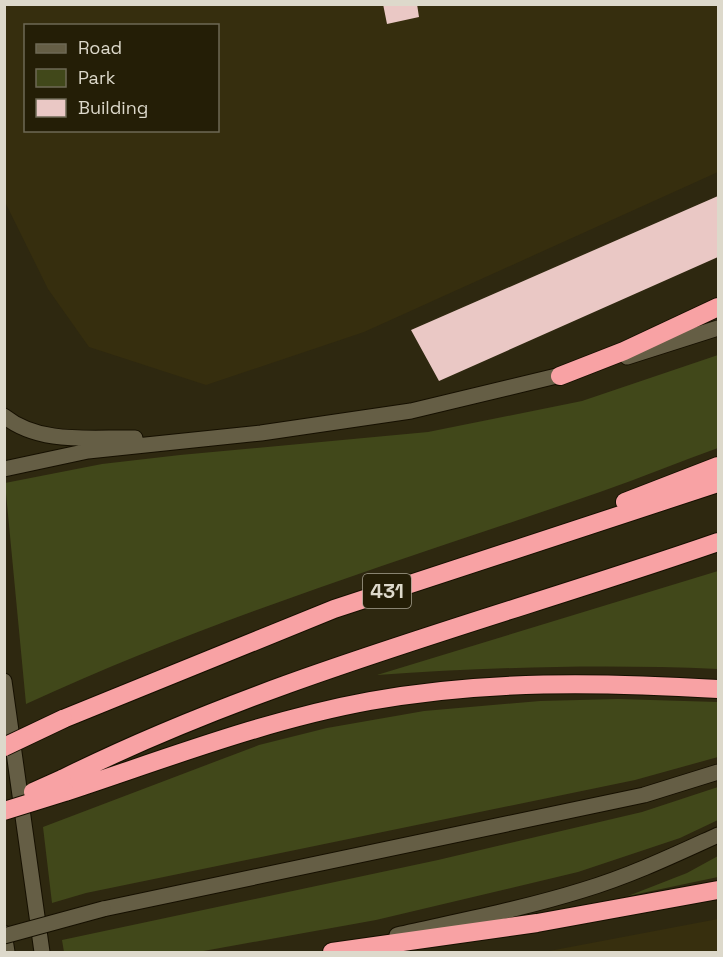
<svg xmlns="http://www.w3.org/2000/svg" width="723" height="957" font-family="'Space Grotesk',sans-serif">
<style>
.built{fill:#362e0e;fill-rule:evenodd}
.green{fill:#41481a}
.sand{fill:#372f0e}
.building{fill:#eac8c5}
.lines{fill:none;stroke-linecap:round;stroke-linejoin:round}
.secondary-casing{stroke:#161000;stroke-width:17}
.motorway-casing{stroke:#161000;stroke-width:20}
.secondary{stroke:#655e45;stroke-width:15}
.motorway{stroke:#f8a2a4;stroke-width:18}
.secondary-bridge-casing{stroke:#161000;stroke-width:17;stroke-linecap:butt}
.motorway-bridge-casing{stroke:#161000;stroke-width:20;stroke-linecap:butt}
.secondary-bridge{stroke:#655e45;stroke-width:15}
.motorway-bridge{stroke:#f8a2a4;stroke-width:18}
.labels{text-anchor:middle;stroke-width:6;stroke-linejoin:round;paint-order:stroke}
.shield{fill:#241e06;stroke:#a6a190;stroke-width:1.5}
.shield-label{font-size:20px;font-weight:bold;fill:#ddd9cb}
</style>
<rect width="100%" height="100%" fill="#2e2810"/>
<!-- built -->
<path class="built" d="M5,5H718V172L364,332L206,385L89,347L48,289L5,202ZM26,26H218V130H26Z"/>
<!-- green -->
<path class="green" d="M718,355V448C679,462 640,478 600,492C407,559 211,618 26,704L5,483L102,464L180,455L428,432L582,401Z
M718,571V669C605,664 491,667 377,675Z
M618,699L718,702V757L635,780L86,893L52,903L43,827L259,745L327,728L424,711L540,701Z
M718,787V820L680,838L578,872L376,920L198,952H64L62,940L438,860L642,812Z
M718,856V877L628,896L687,873Z"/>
<!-- sand -->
<path class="sand" d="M718,919V952H544Z"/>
<!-- building -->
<path class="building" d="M383,4H417L419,17L387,24Z
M718,196V257L439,381L411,330Z"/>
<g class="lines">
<!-- secondary casing -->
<g class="secondary-casing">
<path id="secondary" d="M627,357L718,328
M4,416C40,445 92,437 135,438
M4,469L88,451L261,433L411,411L569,373
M4,681L42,952
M103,909L644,795L718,772
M4,933L7,952
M397,935C459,921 522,909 583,890C630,876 674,855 718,835"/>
</g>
<!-- motorway casing -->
<g class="motorway-casing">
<path id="motorway" d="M560,376L624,351L718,307
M625,502L718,466
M63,719L334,609L718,483
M62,779C271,675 499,618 718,542
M65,792C165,759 266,720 370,701C485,680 602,682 718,689
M332,952L537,923L718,890"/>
</g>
<!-- secondary -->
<use href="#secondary" class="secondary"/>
<!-- motorway -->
<use href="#motorway" class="motorway"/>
<!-- secondary-bridge casing -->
<g class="secondary-bridge-casing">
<path id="secondary-bridge" d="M4,936L103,909"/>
</g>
<!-- motorway-bridge casing -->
<g class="motorway-bridge-casing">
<path id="motorway-bridge" d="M4,747L63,719
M33,792L62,779
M4,811L65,792"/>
</g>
<!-- secondary-bridge -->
<use href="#secondary-bridge" class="secondary-bridge"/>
<!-- motorway-bridge -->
<use href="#motorway-bridge" class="motorway-bridge"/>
</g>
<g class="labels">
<!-- shield labels -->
<rect class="shield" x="363" y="574" width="48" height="34" rx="4.5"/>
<g class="shield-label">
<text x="387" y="598">431</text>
</g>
</g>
<!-- border -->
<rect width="723" height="957" fill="none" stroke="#ddd9cb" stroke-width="12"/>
<!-- legend -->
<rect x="24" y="24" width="195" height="108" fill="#241e06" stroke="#6e6955" stroke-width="1.5"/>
<rect x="36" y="44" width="30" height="9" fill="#655e45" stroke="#6e6955" stroke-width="1.5"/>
<text x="78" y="54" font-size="18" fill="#ddd9cb">Road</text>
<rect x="36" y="69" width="30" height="18" fill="#41481a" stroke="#6e6955" stroke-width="1.5"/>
<text x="78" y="84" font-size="18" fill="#ddd9cb">Park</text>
<rect x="36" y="99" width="30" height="18" fill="#eac8c5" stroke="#6e6955" stroke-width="1.5"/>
<text x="78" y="114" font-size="18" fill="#ddd9cb">Building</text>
</svg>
